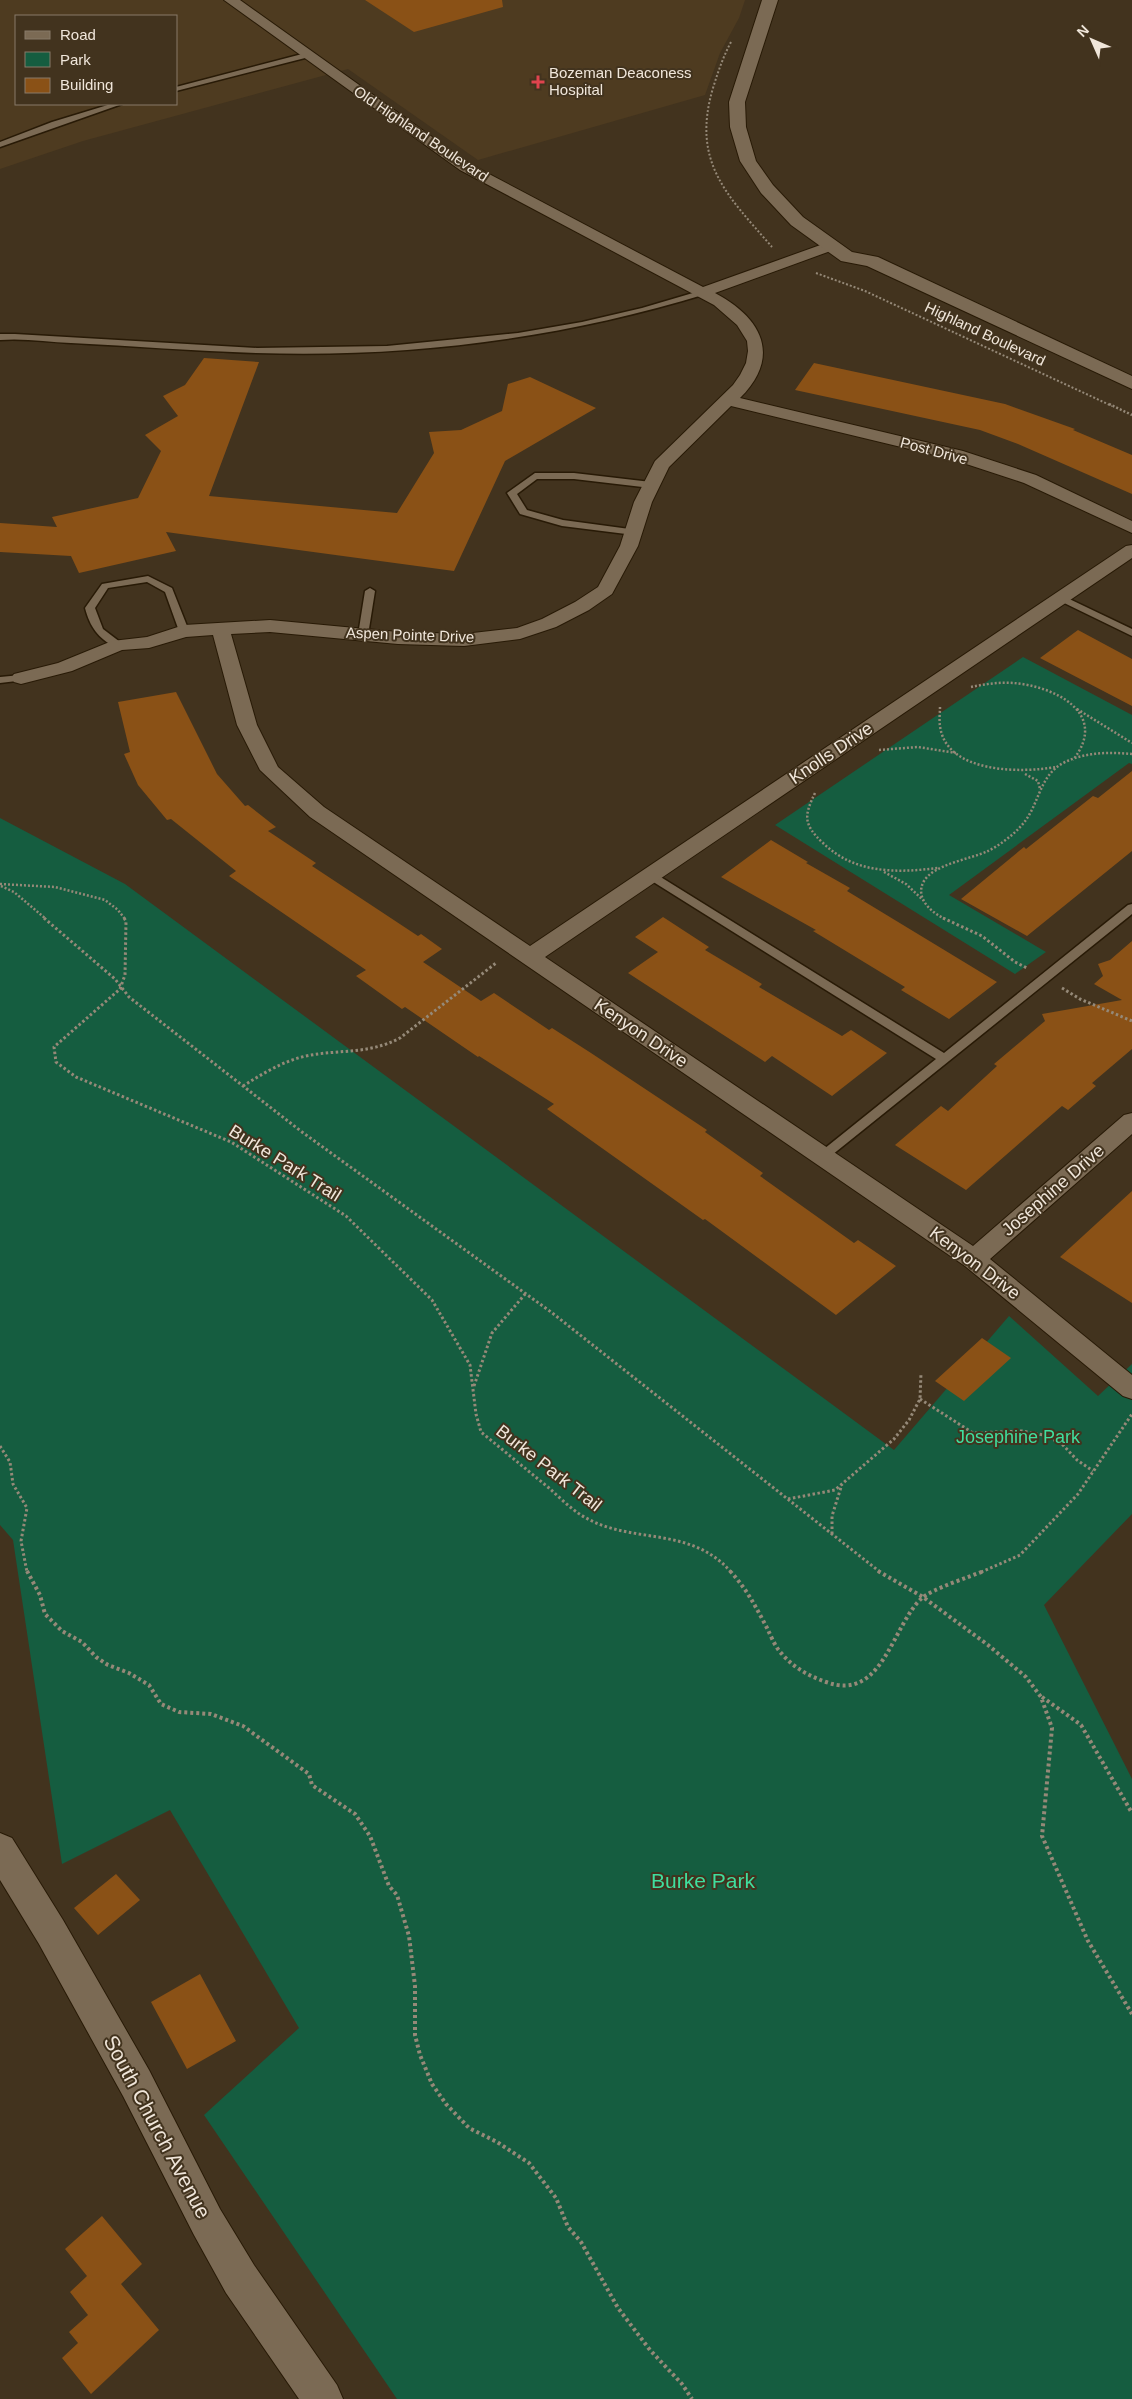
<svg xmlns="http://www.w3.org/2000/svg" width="1132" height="2399" font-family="Helvetica,sans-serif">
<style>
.built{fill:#4e3b20;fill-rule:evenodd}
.green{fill:#155d40}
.building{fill:#8a5116}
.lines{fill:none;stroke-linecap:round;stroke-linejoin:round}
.service-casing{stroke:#281a06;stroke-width:3}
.minor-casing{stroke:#281a06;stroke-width:2}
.tertiary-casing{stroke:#281a06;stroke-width:2}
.secondary-casing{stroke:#281a06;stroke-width:2}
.path-far3{stroke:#958978;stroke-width:2;stroke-dasharray:2 2;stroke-linecap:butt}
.path-far2{stroke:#958978;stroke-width:2.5;stroke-dasharray:2 2;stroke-linecap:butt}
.path-far1{stroke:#958978;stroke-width:3;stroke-dasharray:2.5 2.5;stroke-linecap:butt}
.path{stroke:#958978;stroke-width:4;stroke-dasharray:3 3;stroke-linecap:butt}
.service{fill:#7b6a54;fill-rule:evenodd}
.minor{fill:#7b6a54;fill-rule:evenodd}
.tertiary{fill:#7b6a54;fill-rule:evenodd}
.secondary{fill:#7b6a54;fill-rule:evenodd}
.health-dot{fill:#e0444e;stroke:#42331e;stroke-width:2}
.labels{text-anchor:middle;stroke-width:4;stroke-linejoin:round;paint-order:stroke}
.far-poi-label{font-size:15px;fill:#f0e6da;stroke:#42331e;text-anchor:start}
.far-street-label{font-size:15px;fill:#f0e6da;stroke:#42331e}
.street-label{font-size:18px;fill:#f0e6da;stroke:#42331e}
.park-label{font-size:18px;fill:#3fde9e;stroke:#42331e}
.near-park-label{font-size:21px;fill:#3fde9e;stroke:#42331e}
.near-street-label{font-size:21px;fill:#f0e6da;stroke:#42331e}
</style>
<rect width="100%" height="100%" fill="#42331e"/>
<!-- built -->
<path class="built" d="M0,0H745L739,18L720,53L705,95L478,160L348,69L83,141L0,169ZM16,16H176V104H16Z"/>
<!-- green -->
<path class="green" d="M1023,657L1132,715V764L1129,763L949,895L1046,952L1015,974L775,825Z
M0,818L125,884L894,1450L1009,1316L1098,1396L1132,1364V1514L1044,1605L1132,1779V2399H397L204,2115L299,2028L170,1810L62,1864L13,1540L0,1525Z"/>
<!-- building -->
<path class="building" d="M365,0H502L503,7L414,32Z
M204,358L259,362L209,496L397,513L434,453L429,432L461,430L502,411L508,384L530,377L596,408L505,461L454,571L166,532L176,551L79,573L71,556L0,552V523L57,527L52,517L138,498L161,451L145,435L178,416L163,396L185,385Z
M814,363L1005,404L1075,429L1073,430L1132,455V494L1018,444L980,430L795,390Z
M1078,630L1132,659V706L1040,658Z
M176,692L217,774L245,806L248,805L276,827L268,831L316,863L312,866L418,936L421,934L442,949L423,962L481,1001L494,993L549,1030L552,1028L591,1053L707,1130L705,1132L763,1173L760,1176L854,1243L858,1240L896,1266L836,1315L705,1219L703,1220L547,1109L554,1104L479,1056L478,1057L405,1007L402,1009L356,976L366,970L229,876L236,871L171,819L167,820L138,785L124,754L130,752L118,702Z
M1132,771V851L1027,936L961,899L1024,847L1026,849L1093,796L1098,798Z
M771,840L808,862L806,863L850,888L847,891L997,982L949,1019L901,990L905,987L813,931L816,930L721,877Z
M663,917L709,947L705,950L762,984L759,987L842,1036L851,1030L887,1053L832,1096L772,1056L765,1062L628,973L658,952L635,937Z
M1132,941V1049L1092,1083L1096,1086L1068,1110L1062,1106L966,1190L895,1145L941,1106L948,1111L997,1066L994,1064L1045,1021L1042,1014L1122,1000L1094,984L1103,976L1098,964L1110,960Z
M1132,1191V1303L1060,1257Z
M982,1338L1011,1358L964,1401L935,1381Z
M116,1874L140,1900L98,1935L74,1908Z
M200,1974L236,2041L187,2069L151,2002Z
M102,2216L142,2264L121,2284L159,2330L91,2394L62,2358L78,2343L69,2332L88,2315L70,2292L87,2276L65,2249Z"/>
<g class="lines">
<!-- service casing -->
<g class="service-casing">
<path id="service" d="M306,53L310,55L309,57L176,91V87Z
M111,104H122L0,147V142L52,122Z
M703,290H706V294C559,339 409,358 256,353C194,351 133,346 71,343C48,342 24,338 0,340V334H15L257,348L387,346L518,333L582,322L642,308Z
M535,473H574L651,482L656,485L651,488L574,479H537L517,494L527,510L563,520L637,530L639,532L634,535L562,526L520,514L507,493Z
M148,576L172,588L189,631L184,634L179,631L165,592L147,582L108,588L95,608L103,629L124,645L119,648L115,647C98,638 90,627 85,608L102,584Z
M370,588L375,591L368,635L363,638L358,635L365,591Z
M1061,595L1132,629V636L1058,600V596Z
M21,675L26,678L25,680L0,683V677Z
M651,871L944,1053L1128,905L1132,904V914L827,1159L823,1160L817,1156L819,1153L936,1059L647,878L646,875Z"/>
</g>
<!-- minor casing -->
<g class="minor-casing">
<path id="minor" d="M224,0H240L470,164L703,287L826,243H836L839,246L836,249L715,293C762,318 782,356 740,398L963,451L1036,475L1132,521V533L1024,483L951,459L731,406L669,467L652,502L638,546L612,594L589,610L556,627L520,639L464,646L398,644L270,632L231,634L257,725L278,767L324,807L530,946L1126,546L1132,545V558L545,957L973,1246L1124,1115L1132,1113V1134L990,1259L1132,1375V1399L1123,1396L965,1266L310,817L260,770L237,725L213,635L186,637L149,648L122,650L72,671L21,684L14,682L11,678L14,674L58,663L112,641L147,637L184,625L270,620L398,632L464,634L517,628L542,619L575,602L598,587L620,546L634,502L655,461L733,385L740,375L746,363L748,351L747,341L737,325L714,305L460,170Z"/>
</g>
<!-- tertiary casing -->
<g class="tertiary-casing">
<path id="tertiary" d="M0,1833L12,1838L63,1920L149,2070L220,2209L254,2265L337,2385L343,2399H299L226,2293L194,2235L123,2096L39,1944L0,1880Z"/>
</g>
<!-- secondary casing -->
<g class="secondary-casing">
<path id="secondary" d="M762,0H778L745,102L746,127L756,161L773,185L803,217L852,252L878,257L1132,376V389L867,266L841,261L791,225L761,193L740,161L730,127L729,102Z"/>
</g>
<!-- path-far3 -->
<path class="path-far3" d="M731,42C723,57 718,72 713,88C691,162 727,195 772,247
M816,273L865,291L1112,406"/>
<!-- path-far2 -->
<path class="path-far2" d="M1109,404L1132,415
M971,687C985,684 999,682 1013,683C1054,686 1110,713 1073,760
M940,707C940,713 939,720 940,726C946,774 1022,773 1056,767
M1077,709L1132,743
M879,750L918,747L956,753
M1025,774L1038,781L1040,789
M815,793C804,816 803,824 823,843C855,874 896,873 938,868
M884,872L906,884L923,900
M0,884L55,887L105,900L118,910L125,919
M1,886L14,892L46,919
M945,919C932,913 914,898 924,881C934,864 971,859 988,851C1000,845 1012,836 1021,826C1040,806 1038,775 1065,762C1086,752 1110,752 1132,754"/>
<!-- path-far1 -->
<path class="path-far1" d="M44,918L115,979L129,997L302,1132L551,1312L880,1572
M124,918L126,921L125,975L120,989L54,1047L56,1062L76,1077L231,1142L346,1216L432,1300L470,1365L476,1414L481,1432C504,1451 526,1469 549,1488C559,1497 570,1508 581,1515C630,1546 689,1524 731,1572
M943,918L982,936L1015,962L1027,968
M1062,988L1080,999L1132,1021
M243,1086C262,1074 283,1061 306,1056C340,1049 367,1055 400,1038L496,963
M474,1386L492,1333L526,1293
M920,1399L973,1433L1022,1431L1044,1435L1062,1444L1077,1460L1093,1471
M0,1446L10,1462L13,1484L27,1508L21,1541L27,1572
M788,1499L835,1490L894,1439L909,1420L920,1399L921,1373
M832,1534V1516L842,1484
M981,1572L1020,1555L1078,1494L1132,1414"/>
<!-- path -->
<path class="path" d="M27,1571L40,1595L45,1614L62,1631L82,1642L96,1657L108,1665L129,1673L149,1685L161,1704L179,1712L211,1714L243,1726L309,1774L312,1785L355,1814L370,1836L389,1886L397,1895L409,1936L415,1986V2035L420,2055L432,2084L446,2104L469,2128L497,2142L529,2163L556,2198L568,2227L581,2242L618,2308L650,2350L682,2384L692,2399
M730,1571C746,1588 756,1607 767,1628C771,1636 775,1647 782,1654C794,1668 809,1676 826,1682C883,1703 892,1625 922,1598C932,1589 969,1577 984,1571
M878,1571L923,1597L988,1645L1026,1677L1041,1697L1052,1728L1042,1836L1088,1941L1132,2014
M1042,1697L1081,1725L1132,1813"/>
<!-- service -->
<use href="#service" class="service"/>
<!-- minor -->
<use href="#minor" class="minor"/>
<!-- tertiary -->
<use href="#tertiary" class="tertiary"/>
<!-- secondary -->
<use href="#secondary" class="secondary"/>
</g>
<!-- markers -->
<path class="health-dot" d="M535.5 74.5h5v5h5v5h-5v5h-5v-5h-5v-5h5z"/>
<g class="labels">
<!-- far-poi labels -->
<g class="far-poi-label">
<text x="549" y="78">Bozeman Deaconess<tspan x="549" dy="17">Hospital</tspan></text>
</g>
<!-- far-street labels -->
<g class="far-street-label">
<text transform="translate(421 134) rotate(34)" y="5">Old Highland Boulevard</text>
<text transform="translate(985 334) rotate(25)" y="5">Highland Boulevard</text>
<text transform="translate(934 451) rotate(15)" y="5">Post Drive</text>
<text transform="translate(410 635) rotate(2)" y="5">Aspen Pointe Drive</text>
</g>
<!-- street labels -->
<g class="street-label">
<text transform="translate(831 753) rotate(-34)" y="6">Knolls Drive</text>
<text transform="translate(641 1033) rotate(34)" y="6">Kenyon Drive</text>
<text transform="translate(285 1163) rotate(32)" y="6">Burke Park Trail</text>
<text transform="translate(1053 1190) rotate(-41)" y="6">Josephine Drive</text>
<text transform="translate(975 1263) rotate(37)" y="6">Kenyon Drive</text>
<text transform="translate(549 1468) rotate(38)" y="6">Burke Park Trail</text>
</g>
<!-- park labels -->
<g class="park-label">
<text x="1018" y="1443">Josephine Park</text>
</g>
<!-- near-park labels -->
<g class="near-park-label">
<text x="703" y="1888">Burke Park</text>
</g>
<!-- near-street labels -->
<g class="near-street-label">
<text transform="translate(157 2127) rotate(62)" y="7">South Church Avenue</text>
</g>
</g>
<!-- legend -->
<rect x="15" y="15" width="162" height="90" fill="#42331e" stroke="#887b69"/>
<rect x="25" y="31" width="25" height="8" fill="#7b6a54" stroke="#887b69"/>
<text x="60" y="40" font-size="15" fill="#f0e6da">Road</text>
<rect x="25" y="52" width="25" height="15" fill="#155d40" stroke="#887b69"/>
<text x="60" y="65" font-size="15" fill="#f0e6da">Park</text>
<rect x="25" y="78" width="25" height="15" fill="#8a5116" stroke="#887b69"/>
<text x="60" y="90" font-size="15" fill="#f0e6da">Building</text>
<!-- north arrow -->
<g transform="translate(1092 40) rotate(315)" stroke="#42331e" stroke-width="4" paint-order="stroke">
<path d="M0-4L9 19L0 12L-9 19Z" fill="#f0e6da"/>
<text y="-8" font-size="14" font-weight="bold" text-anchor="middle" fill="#f0e6da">N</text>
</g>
</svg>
